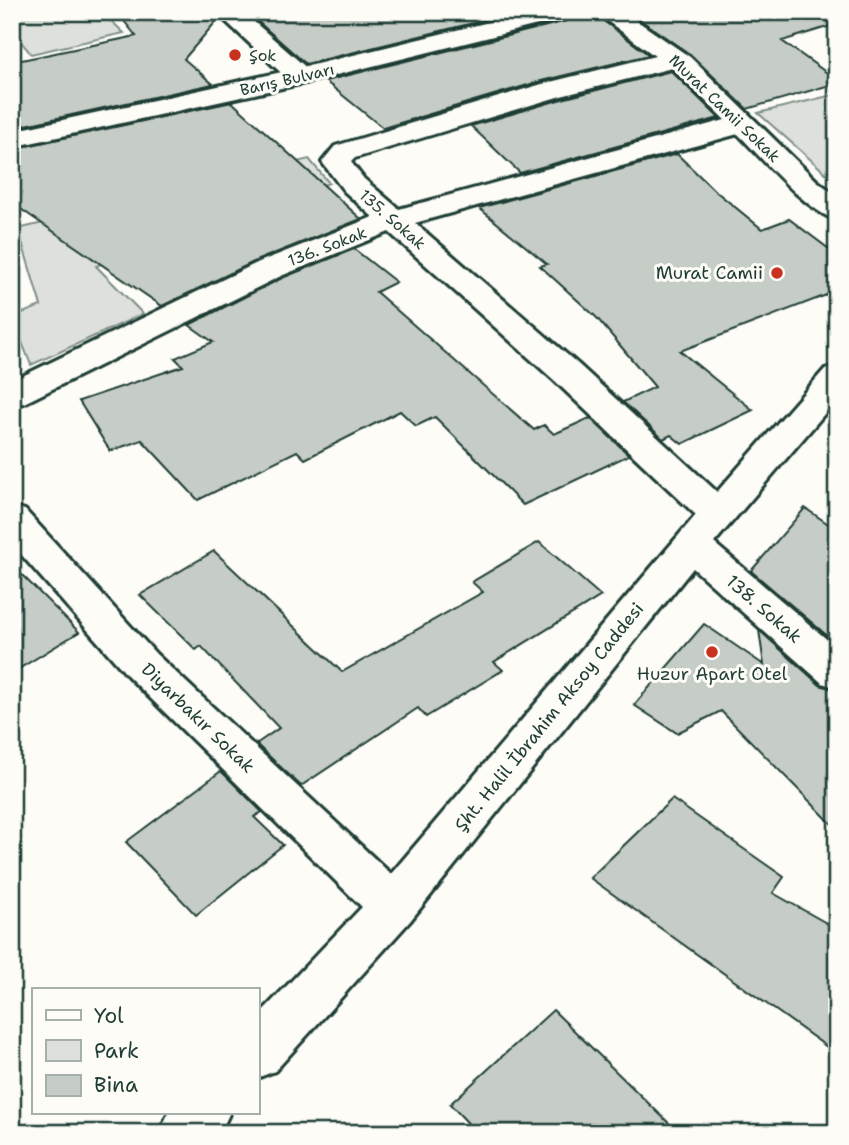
<svg xmlns="http://www.w3.org/2000/svg" width="849" height="1145" font-family="'Shantell Sans',sans-serif">
<style>
.green{fill:#dde0db;stroke:#7e8e88;stroke-width:2}
.building{fill:#c6cdc7;stroke:#1f3d34;stroke-width:2}
.lines{fill:none;stroke-linecap:round;stroke-linejoin:round}
.minor-casing{stroke:#1f3d34;stroke-width:6}
.major-casing{stroke:#1f3d34;stroke-width:6}
.minor{fill:#fdfcf7;fill-rule:evenodd}
.major{fill:#fdfcf7;fill-rule:evenodd}
.poi-dot{fill:#c8321e;stroke:#fdfcf7;stroke-width:2.5}
.labels{text-anchor:middle;stroke-width:6;stroke-linejoin:round;paint-order:stroke}
.far-poi-label{font-size:16px;fill:#1f3d34;stroke:#fdfcf7;text-anchor:start}
.far-street-label{font-size:16px;fill:#1f3d34;stroke:#fdfcf7}
.poi-label{font-size:18px;fill:#1f3d34;stroke:#fdfcf7;text-anchor:end}
.street-label{font-size:18px;fill:#1f3d34;stroke:#fdfcf7}
</style>
<rect width="100%" height="100%" fill="#fdfcf7"/>
<filter id="ink" filterUnits="userSpaceOnUse"><feTurbulence type="fractalNoise" baseFrequency=".0143" numOctaves="2"/><feDisplacementMap in="SourceGraphic" scale="14" xChannelSelector="R" yChannelSelector="G"/><feConvolveMatrix kernelMatrix="1 2 1 2 8 2 1 2 1" color-interpolation-filters="sRGB"/></filter>
<g filter="url(#ink)">
<!-- green -->
<path class="green" d="M12,12H102L124,33L31,54L12,31Z
M837,94V183L758,113Z
M309,159L329,183L271,203L264,199L96,266L143,314L31,365L12,317L41,306L18,229Z"/>
<!-- building -->
<path class="building" d="M117,12H213L219,18L184,59L213,84L12,128V62L136,36Z
M247,12H518L306,64Z
M575,12H592L649,55L541,81L383,128L325,81L571,20Z
M629,12H837V24L782,41L837,80V83L747,109L691,55Z
M671,71L719,118L520,173L471,126L562,99Z
M232,102L361,219L258,260L162,306L12,203V149Z
M677,154L713,189L762,229L789,219L837,255V291L680,351L753,410L682,444L671,435L663,439L623,402L655,387L597,318L540,266L547,264L479,208Z
M354,249L396,282L376,292L534,430L544,425L554,434L590,418L629,455L523,505L435,417L416,426L400,411L305,459L297,451L198,500L142,440L110,451L79,401L183,366L175,358L213,342L189,325L282,278Z
M805,508L837,530V644L751,571Z
M539,542L601,596L494,662L503,670L426,717L418,708L301,786L256,744L279,728L201,646L196,650L140,595L214,551L342,672L483,592L472,582Z
M12,565L79,632L12,673Z
M704,624L764,665L759,630L820,685L837,690V829L721,711L677,733L634,705Z
M221,771L262,812L254,817L283,845L196,915L126,842Z
M672,799L784,877L773,893L837,929V1054L590,878Z
M553,1010L679,1133H477L450,1104Z"/>
<g class="lines">
<!-- minor casing -->
<g class="minor-casing">
<path id="minor" d="M216,12H243L309,70L313,76L309,82L300,84L291,82Z
M595,12H624L690,57L817,181L837,196V220C807,212 761,157 738,134L415,223L579,365L717,492L825,369L837,366V399L714,543L837,648V688L822,683L693,568L410,921L275,1071L257,1078V1017L362,907L128,676L12,544V506L25,510L156,654L391,874L696,515L555,381L389,232L281,276L24,403L12,406V381L259,262L373,217L344,191L322,162L335,146L542,84L655,56ZM672,68L725,120L399,209L364,179L351,162L355,158L561,96Z
M169,1112H230L220,1133H159Z"/>
</g>
<!-- major casing -->
<g class="major-casing">
<path id="major" d="M530,12H573L570,17L300,84L12,147V131L300,68Z"/>
</g>
<!-- minor -->
<use href="#minor" class="minor"/>
<!-- major -->
<use href="#major" class="major"/>
</g>
</g>
<!-- markers -->
<g class="poi-dot">
<circle cx="235" cy="55" r="7"/>
<circle cx="777" cy="273" r="7"/>
<circle cx="712" cy="652" r="7"/>
</g>
<g class="labels">
<!-- far-poi labels -->
<g class="far-poi-label">
<text x="249" y="61">Şok</text>
</g>
<!-- far-street labels -->
<g class="far-street-label">
<text transform="translate(287 79) rotate(-13)" y="6">Barış Bulvarı</text>
<text transform="translate(725 108) rotate(44)" y="6">Murat Camii Sokak</text>
<text transform="translate(393 219) rotate(41)" y="6">135. Sokak</text>
<text transform="translate(327 246) rotate(-21)" y="6">136. Sokak</text>
</g>
<!-- poi labels -->
<g class="poi-label">
<text x="763" y="279">Murat Camii</text>
<text x="712" y="680" text-anchor="middle">Huzur Apart Otel</text>
</g>
<!-- street labels -->
<g class="street-label">
<text transform="translate(764 609) rotate(41)" y="6">138. Sokak</text>
<text transform="translate(549 717) rotate(-51)" y="6">Şht. Halil İbrahim Aksoy Caddesi</text>
<text transform="translate(198 718) rotate(44)" y="6">Diyarbakır Sokak</text>
</g>
</g>
<!-- margin -->
<rect width="849" height="1145" fill="none" stroke="#fdfcf7" stroke-width="42"/>
<rect x="21" y="21" width="807" height="1103" fill="none" stroke="#1f3d34" stroke-width="2.5" filter="url(#ink)"/>
<!-- legend -->
<rect x="32" y="988" width="228" height="126" fill="#fdfcf7" stroke="#a4b0a9" stroke-width="2"/>
<rect x="46" y="1010" width="35" height="10" fill="#fdfcf7" stroke="#a4b0a9" stroke-width="2"/>
<text x="94" y="1023" font-size="21" fill="#1f3d34">Yol</text>
<rect x="46" y="1040" width="35" height="21" fill="#dde0db" stroke="#a4b0a9" stroke-width="2"/>
<text x="94" y="1058" font-size="21" fill="#1f3d34">Park</text>
<rect x="46" y="1075" width="35" height="21" fill="#c6cdc7" stroke="#a4b0a9" stroke-width="2"/>
<text x="94" y="1092" font-size="21" fill="#1f3d34">Bina</text>
</svg>
